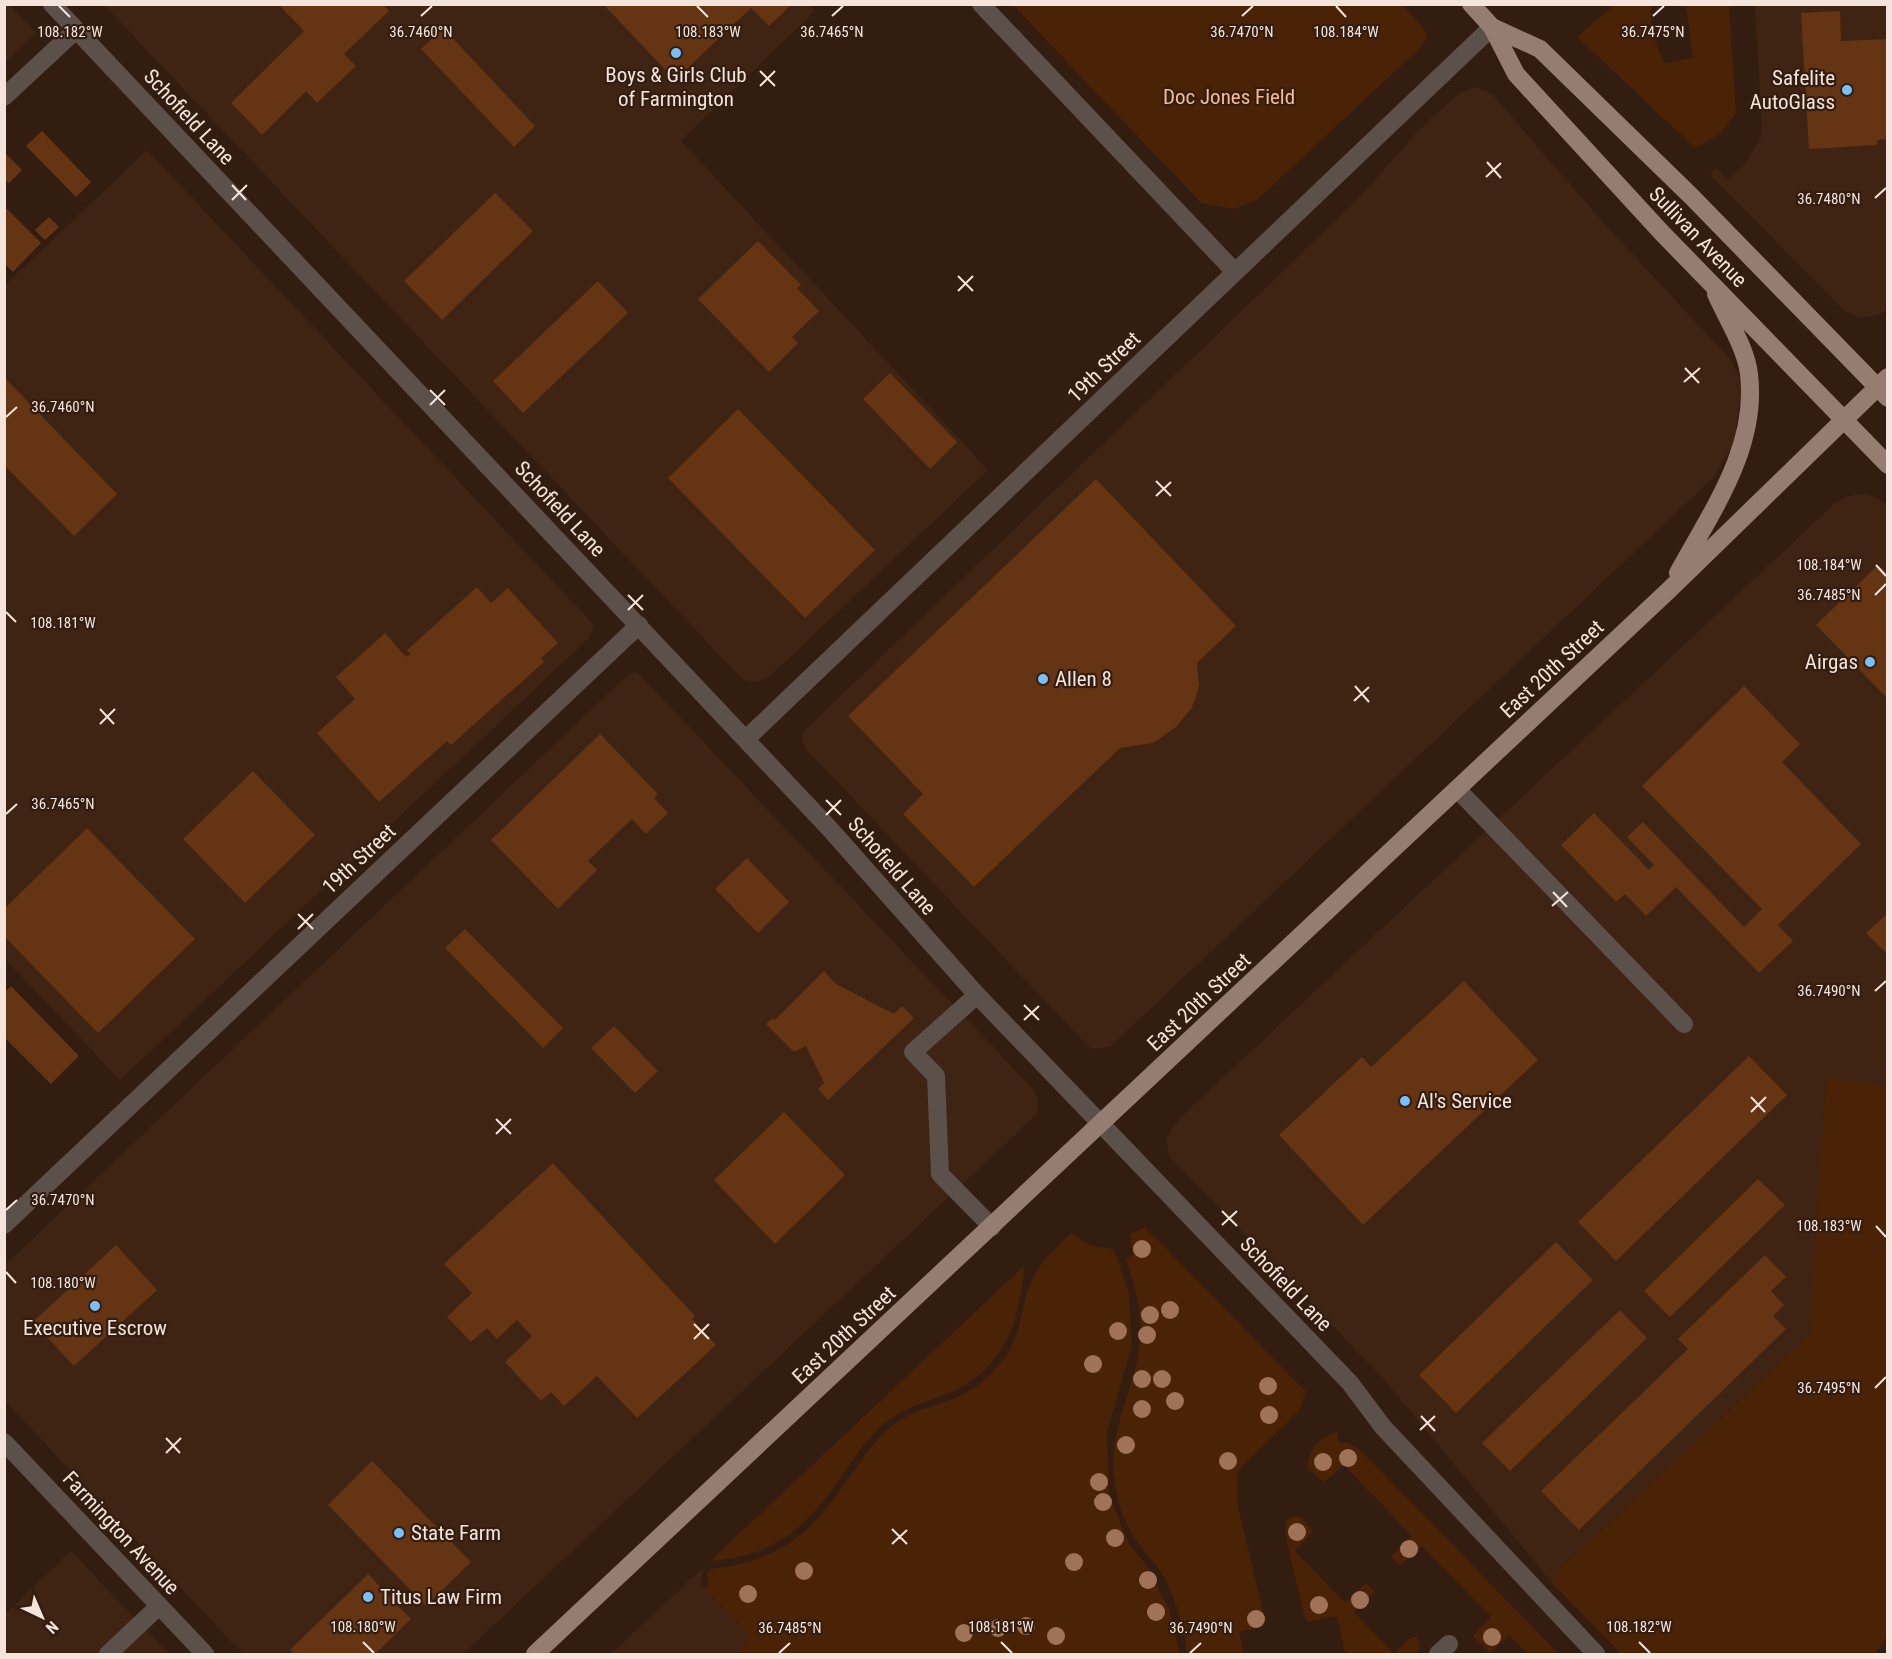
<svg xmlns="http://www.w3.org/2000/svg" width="1892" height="1659" font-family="'Roboto Condensed',sans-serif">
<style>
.built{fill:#3f2413}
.green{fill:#4a2205}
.building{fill:#653413}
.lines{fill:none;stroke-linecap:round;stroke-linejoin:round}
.minor{stroke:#5c514a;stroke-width:18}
.major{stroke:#957e71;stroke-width:18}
.tree{fill:#a07359}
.ticks{fill:none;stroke:#f4e4dc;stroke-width:2}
.poi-dot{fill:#79bff8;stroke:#331d10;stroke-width:2}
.labels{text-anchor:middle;stroke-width:4.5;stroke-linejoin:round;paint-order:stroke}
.poi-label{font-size:21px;fill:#f4e4dc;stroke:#331d10;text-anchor:start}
.park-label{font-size:21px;fill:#faba94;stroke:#331d10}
.street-label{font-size:21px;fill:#f4e4dc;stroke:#331d10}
.ticks-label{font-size:15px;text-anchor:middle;fill:#f4e4dc;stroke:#331d10;stroke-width:4.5;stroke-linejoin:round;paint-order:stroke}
</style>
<rect width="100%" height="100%" fill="#331d10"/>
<!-- built -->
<path class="built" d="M5,4L9,5L36,33L5,62Z
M104,5H809L815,11L681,141L988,470L768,678L756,682L743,680Z
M1755,5H1887V310L1878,315L1860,318L1846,312L1710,175L1716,168L1728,180L1743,166L1760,140L1762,128Z
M1476,87L1492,94L1609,229L1731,360L1741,381V396L1733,445L1714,477L1110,1047L1091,1049L805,748L801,739L803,732L1356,201L1420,129L1459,93Z
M147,150L594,625L590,637L120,1080L5,959V285Z
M1864,494L1877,498L1887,505V1086L1826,1079L1809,1335L1558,1570L1554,1585L1382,1377L1169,1156L1166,1138L1180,1118L1833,505L1848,496Z
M637,672L1034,1090L1038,1100L1037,1114L463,1654H243L5,1401V1265L630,673Z
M71,1551L169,1654H5V1614Z
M703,1568L701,1584L749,1635L738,1654H611Z"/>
<!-- green -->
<path class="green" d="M1615,4L1651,5L1652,34L1664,63L1693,58L1686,5H1729L1736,113L1720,134L1695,148L1577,37Z
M1013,5H1402L1424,29L1427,38L1419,49L1258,199L1234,209L1201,203Z
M1826,1078L1887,1086V1637L1874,1654H1621L1554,1585L1558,1570L1809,1335Z
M1145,1227L1306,1392L1299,1411L1244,1464L1237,1474V1502L1265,1620L1261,1627L1239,1632L1244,1654H1187C1184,1629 1177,1604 1166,1581C1158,1566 1146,1554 1136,1540C1123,1522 1116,1498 1114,1476C1110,1437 1125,1406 1135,1370C1146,1330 1139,1297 1126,1259L1133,1255L1130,1234Z
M1071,1233L1091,1246L1114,1249L1129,1294L1132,1345L1107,1433L1109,1494L1129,1544L1147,1566L1169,1609L1180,1654H738L749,1635L705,1589L709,1585L707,1573L711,1569C776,1562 807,1537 844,1485C859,1464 872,1442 893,1425C913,1409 940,1406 963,1394C978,1387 991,1375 1001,1362C1023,1336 1019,1310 1031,1282C1040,1262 1056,1248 1071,1233Z
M1023,1267C1025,1280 1020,1298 1017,1311C1010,1345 986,1376 954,1391C928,1402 903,1407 881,1426C864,1442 852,1461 839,1480C805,1529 772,1557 710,1561Z
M1337,1432L1339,1443H1349L1361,1451L1559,1654H1528L1509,1635L1490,1653L1473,1636L1491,1617L1422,1546L1400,1566L1391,1557L1412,1536L1344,1465L1324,1482L1308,1468C1306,1451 1321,1436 1337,1432Z
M1293,1516L1301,1517L1313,1531L1295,1551L1345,1603L1366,1583L1375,1592L1354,1612L1394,1654L1411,1637H1417L1420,1646L1417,1654H1345L1337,1616L1309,1622L1305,1619L1285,1534L1286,1521Z"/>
<!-- building -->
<path class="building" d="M278,4H383L389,11L344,54L356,66L317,103L306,91L262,135L231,103L304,31Z
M603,4H792L769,26L751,8L675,80Z
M1840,11L1841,41L1888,39V139L1877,140V145L1809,149L1801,13Z
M443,28L535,126L514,147L421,49Z
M42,131L91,182L76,197L26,146Z
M4,152L22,170L9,183L4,179Z
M495,193L533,231L442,320L404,281Z
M4,206L41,243L13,272L4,263Z
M49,217L59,227L45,240L35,230Z
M758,241L801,285L797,288L819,311L792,337L798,343L769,372L698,299Z
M598,281L628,313L523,413L493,381Z
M890,373L957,442L930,469L863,399Z
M4,377L117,494L74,536L4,465Z
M738,409L875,550L805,618L668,478Z
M1096,479L1236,626L1197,663L1199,685L1196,697L1191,709L1176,727L1153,743L1120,748L974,887L903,814L923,794L848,716Z
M1878,565L1888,574V699L1816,625Z
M477,587L491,603L508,588L558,643L541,658L544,662L451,745L447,741L379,802L317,733L355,699L336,677L385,633L406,657L410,654L407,650Z
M1744,686L1800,744L1782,762L1861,844L1778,925L1793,941L1759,973L1676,887L1646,916L1625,894L1616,902L1561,845L1594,813L1649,870L1654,865L1627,837L1643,822L1744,927L1762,909L1642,786Z
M600,734L658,794L654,798L668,813L646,834L632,819L588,861L597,870L558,909L491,840Z
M253,771L315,835L245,903L183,839Z
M87,828L195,939L98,1033L4,936V909Z
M747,858L789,902L758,933L715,889Z
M1888,913V955L1866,933Z
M465,929L563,1028L543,1048L445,948Z
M824,971L836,984L894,1014L902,1006L914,1018L828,1100L818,1089L824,1083L806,1046L794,1052L766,1024L773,1018L775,1020Z
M1464,981L1538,1060L1363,1225L1279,1135L1362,1057L1371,1067Z
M11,986L79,1056L51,1084L4,1037V993Z
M614,1026L658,1071L635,1093L591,1048Z
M1749,1056L1787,1095L1616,1261L1578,1222Z
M784,1112L845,1175L775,1244L714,1180Z
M553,1163L695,1316L692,1319L716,1345L637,1418L597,1376L564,1406L551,1392L541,1401L505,1362L532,1336L517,1320L497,1339L487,1328L471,1342L447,1317L472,1293L444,1264Z
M1758,1179L1785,1205L1670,1317L1644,1291Z
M1556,1242L1593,1280L1456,1413L1419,1375Z
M116,1245L157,1290L74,1366L33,1322Z
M1765,1255L1786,1277L1771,1291L1784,1305L1773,1316L1786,1329L1579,1530L1541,1491L1688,1349L1678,1339Z
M1620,1310L1647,1338L1510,1471L1482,1443Z
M372,1461L471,1562L426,1606L328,1505Z
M368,1574L411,1619L375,1654H295L290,1650Z"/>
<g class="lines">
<!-- minor -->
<path class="minor" d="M52,4L829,828L977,995L1350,1383L1383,1427L1596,1654
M981,4L1235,272
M4,97L76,30
M746,739L1492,27
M1457,789L1684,1024
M977,995L913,1052L936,1076L940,1174L992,1227
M4,1225L639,625
M4,1442L205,1654
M108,1654L159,1606
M1438,1654L1449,1644"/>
<!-- major -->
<path class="major" d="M1471,4L1492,27L1516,74L1662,233L1888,465
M1492,27L1540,49L1692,197L1888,398
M1678,573C1711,512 1758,448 1749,374C1746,348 1727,319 1716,294
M535,1654L1669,590L1888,377"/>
</g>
<!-- trees -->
<g class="tree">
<circle cx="1142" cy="1249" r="9"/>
<circle cx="1170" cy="1310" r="9"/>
<circle cx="1150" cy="1315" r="9"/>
<circle cx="1118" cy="1331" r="9"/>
<circle cx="1147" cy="1335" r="9"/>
<circle cx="1093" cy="1364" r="9"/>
<circle cx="1142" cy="1379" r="9"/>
<circle cx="1162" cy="1379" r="9"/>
<circle cx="1268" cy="1386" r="9"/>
<circle cx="1175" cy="1401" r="9"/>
<circle cx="1142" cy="1409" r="9"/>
<circle cx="1269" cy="1415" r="9"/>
<circle cx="1126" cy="1445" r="9"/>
<circle cx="1348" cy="1458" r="9"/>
<circle cx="1228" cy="1461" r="9"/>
<circle cx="1323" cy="1462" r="9"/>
<circle cx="1099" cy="1482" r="9"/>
<circle cx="1103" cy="1502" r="9"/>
<circle cx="1297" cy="1532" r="9"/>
<circle cx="1115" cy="1538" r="9"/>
<circle cx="1409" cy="1549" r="9"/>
<circle cx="1074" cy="1562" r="9"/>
<circle cx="804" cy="1571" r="9"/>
<circle cx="1148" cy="1580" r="9"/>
<circle cx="748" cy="1594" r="9"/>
<circle cx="1360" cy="1600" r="9"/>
<circle cx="1319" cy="1605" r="9"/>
<circle cx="1156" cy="1612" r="9"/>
<circle cx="1256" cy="1619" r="9"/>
<circle cx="1026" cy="1626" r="9"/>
<circle cx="998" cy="1628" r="9"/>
<circle cx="964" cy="1633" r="9"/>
<circle cx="1056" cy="1636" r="9"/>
<circle cx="1492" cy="1637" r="9"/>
</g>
<!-- ticks -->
<path class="ticks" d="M59,6L70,17M697,6L708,17M1336,6L1346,17M421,16L432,6M832,16L843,6M1242,16L1253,6M1653,16L1664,6M760,71L775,86M760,86L775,71M1487,162L1501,178M1486,177L1501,163M232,185L246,200M1875,198L1886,188M232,200L247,185M958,276L973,291M958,291L973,276M1685,368L1699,383M1684,382L1700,368M430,390L445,405M430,405L445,390M6,417L17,407M1156,481L1171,496M1156,496L1171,482M1876,565L1886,576M628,595L643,610M1875,595L1886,584M628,610L643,595M6,612L16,622M1355,686L1369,702M1354,701L1369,687M100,709L114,724M100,724L115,709M826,800L841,815M6,814L17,804M826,815L841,800M1553,892L1567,907M1552,906L1568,892M298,914L313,929M298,929L313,914M1875,991L1886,981M1024,1005L1039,1020M1024,1020L1039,1006M1751,1097L1765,1112M1751,1112L1766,1097M496,1119L511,1134M496,1134L511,1119M6,1210L17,1200M1222,1211L1237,1226M1222,1225L1237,1211M1876,1226L1886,1237M6,1272L16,1283M694,1324L709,1339M694,1339L709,1324M1875,1388L1886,1377M1421,1416L1435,1431M1420,1430L1435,1416M166,1438L180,1453M166,1453L181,1438M892,1529L907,1544M892,1544L907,1530M363,1642L374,1653M1001,1642L1012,1653M1639,1642L1650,1653M779,1653L790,1643M1190,1653L1201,1643"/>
<!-- markers -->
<g class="poi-dot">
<circle cx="676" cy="53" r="6"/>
<circle cx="1847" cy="90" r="6"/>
<circle cx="1870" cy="662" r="6"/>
<circle cx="1043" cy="679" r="6"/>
<circle cx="1405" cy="1101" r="6"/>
<circle cx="95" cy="1306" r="6"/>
<circle cx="399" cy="1533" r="6"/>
<circle cx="368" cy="1597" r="6"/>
</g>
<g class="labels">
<!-- poi labels -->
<g class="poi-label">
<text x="676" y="82" text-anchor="middle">Boys &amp; Girls Club<tspan x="676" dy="24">of Farmington</tspan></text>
<text x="1835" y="85" text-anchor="end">Safelite<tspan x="1835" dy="24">AutoGlass</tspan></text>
<text x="1858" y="669" text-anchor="end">Airgas</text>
<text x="1055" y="686">Allen 8</text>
<text x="1417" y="1108">Al's Service</text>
<text x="95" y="1335" text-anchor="middle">Executive Escrow</text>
<text x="411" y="1540">State Farm</text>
<text x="380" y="1604">Titus Law Firm</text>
</g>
<!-- park labels -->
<g class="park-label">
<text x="1229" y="104">Doc Jones Field</text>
</g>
<!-- street labels -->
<g class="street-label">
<text transform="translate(189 117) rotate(47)" y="7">Schofield Lane</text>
<text transform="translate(1698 237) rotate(46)" y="7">Sullivan Avenue</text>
<text transform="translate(1104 367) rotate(-44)" y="7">19th Street</text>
<text transform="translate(560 509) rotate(47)" y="7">Schofield Lane</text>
<text transform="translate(1552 669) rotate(-43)" y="7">East 20th Street</text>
<text transform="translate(359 859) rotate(-43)" y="7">19th Street</text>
<text transform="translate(892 866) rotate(49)" y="7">Schofield Lane</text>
<text transform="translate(1199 1002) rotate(-43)" y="7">East 20th Street</text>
<text transform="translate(1286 1284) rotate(46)" y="7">Schofield Lane</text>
<text transform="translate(844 1335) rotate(-43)" y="7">East 20th Street</text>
<text transform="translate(121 1533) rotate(47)" y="7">Farmington Avenue</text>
</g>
</g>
<g class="ticks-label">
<text x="421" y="37">36.7460°N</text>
<text x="832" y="37">36.7465°N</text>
<text x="1242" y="37">36.7470°N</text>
<text x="1653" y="37">36.7475°N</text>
<text x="70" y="37">108.182°W</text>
<text x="708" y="37">108.183°W</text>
<text x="1346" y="37">108.184°W</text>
<text x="1829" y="204">36.7480°N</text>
<text x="63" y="412">36.7460°N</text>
<text x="1829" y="570">108.184°W</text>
<text x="1829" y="600">36.7485°N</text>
<text x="63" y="628">108.181°W</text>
<text x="63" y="809">36.7465°N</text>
<text x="1829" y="996">36.7490°N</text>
<text x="63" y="1205">36.7470°N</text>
<text x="1829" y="1231">108.183°W</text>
<text x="63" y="1288">108.180°W</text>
<text x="1829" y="1393">36.7495°N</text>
<text x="363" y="1632">108.180°W</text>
<text x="1001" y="1632">108.181°W</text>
<text x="1639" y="1632">108.182°W</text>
<text x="790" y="1633">36.7485°N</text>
<text x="1201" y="1633">36.7490°N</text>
</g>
<!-- border -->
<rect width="1892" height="1659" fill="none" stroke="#f4e4dc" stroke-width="12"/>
<!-- north arrow -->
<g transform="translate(42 1617) rotate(136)" stroke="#331d10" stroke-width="4.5" paint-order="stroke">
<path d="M0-4.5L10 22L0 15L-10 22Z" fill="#f4e4dc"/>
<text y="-9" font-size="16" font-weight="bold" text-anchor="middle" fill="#f4e4dc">N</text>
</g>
</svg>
